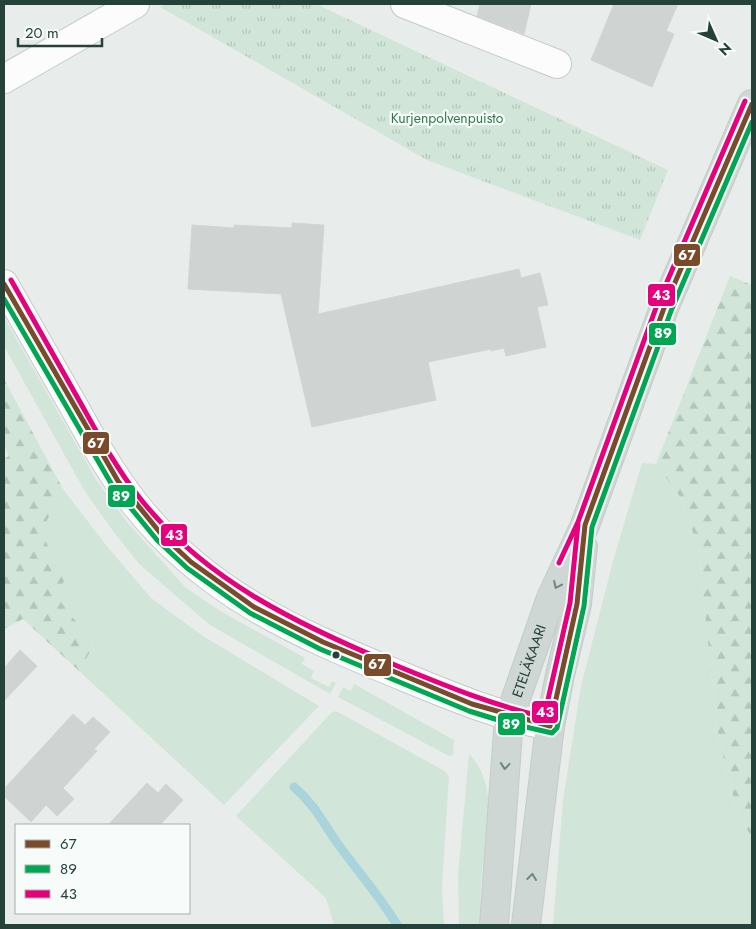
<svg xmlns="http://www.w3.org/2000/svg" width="756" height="929" font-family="Jost,sans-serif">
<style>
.grass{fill:#d1e6d8}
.forest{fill:url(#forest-firs)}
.park{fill:url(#park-tufts)}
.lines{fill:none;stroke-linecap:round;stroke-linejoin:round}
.stream{stroke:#a9d4db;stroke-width:9}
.building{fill:#cfd4d2;stroke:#d1d6d4}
.minor-casing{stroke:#c5cac8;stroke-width:30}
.major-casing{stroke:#c3ccc9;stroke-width:30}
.minor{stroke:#fcfcfc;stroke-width:28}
.major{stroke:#cfd7d5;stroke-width:28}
.bus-1-casing{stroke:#f7fbf9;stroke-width:9}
.bus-2-casing{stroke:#f7fbf9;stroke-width:9}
.bus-3-casing{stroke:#f7fbf9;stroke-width:9}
.bus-1{stroke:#7a4b2a;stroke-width:5}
.bus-2{stroke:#00a651;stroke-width:5}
.bus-3{stroke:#e5007d;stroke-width:5}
.oneway{stroke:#718580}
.bus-dot{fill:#24423a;stroke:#f7fbf9;stroke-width:2}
.labels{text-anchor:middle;stroke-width:4.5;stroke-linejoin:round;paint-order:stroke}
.park-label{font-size:14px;fill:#2d7a4b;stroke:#f7fbf9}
.street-label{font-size:14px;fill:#24423a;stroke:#f7fbf9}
.line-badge{stroke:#f7fbf9;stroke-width:2}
.badge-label{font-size:14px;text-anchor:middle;font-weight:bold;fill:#fff}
</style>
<defs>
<pattern id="forest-firs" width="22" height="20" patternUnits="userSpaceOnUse" patternTransform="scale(1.25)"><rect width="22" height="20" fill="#d1e6d8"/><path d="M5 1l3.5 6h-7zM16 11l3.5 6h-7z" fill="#b3c6ba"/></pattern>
<pattern id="park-tufts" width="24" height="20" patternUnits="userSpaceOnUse" patternTransform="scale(1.25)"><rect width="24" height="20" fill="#d1e6d8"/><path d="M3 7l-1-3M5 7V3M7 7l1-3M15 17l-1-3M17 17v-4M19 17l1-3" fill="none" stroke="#b3c6ba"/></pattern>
</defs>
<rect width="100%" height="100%" fill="#e8edeb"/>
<!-- grass -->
<path class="grass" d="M4,317L97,481L127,522L186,588L222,612L305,658L302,664L314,671L311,678L329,687L332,681L336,683L330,694L210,625L139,564L113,531L84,490L4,346Z
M642,463L656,464L681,498L698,547L718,735L738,816L752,837V925H553L563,800L581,686L613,561Z
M63,489L106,545L151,598L203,636L319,706L224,805L79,671L94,645L55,594L41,532Z
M354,684L454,740L453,755L449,756L338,697L343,687L351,691Z
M336,711L443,770L449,776L442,887L444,925H334L326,898L236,816L331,713Z
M469,754C503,788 483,845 481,887C480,899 481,913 481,925H459L458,875Z"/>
<!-- forest -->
<path class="forest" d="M730,276L752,285V837L738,816L718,735L698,547L681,498L656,464Z
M4,379L63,489L41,532L65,580L55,594L94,645L79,671L23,619L4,629V459L9,456L4,445Z"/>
<!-- park -->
<path class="park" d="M166,4H316L668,170L640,240L427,160L160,7Z"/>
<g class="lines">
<!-- stream -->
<path class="stream" d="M294,787C315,805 323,823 338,844C358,872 380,896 397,925"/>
</g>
<!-- building -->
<path class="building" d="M480,4H531L524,34L477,16Z
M614,4H678L666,31L674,34L652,87L591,60Z
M292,223L324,225L318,314L519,269L521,278L540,273L548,305L537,307L546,347L506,356L504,348L491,351V349L428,362L436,400L312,427L281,294L188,289L192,225L234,228V225L292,228Z
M20,650L37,666L4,701V668Z
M73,714L85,725L93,717L110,732L94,749L97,751L63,788L74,799L57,816L46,805L31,822L4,796V789Z
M147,783L158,793L166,784L183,800L160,825H108Z"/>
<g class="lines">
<!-- minor casing -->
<g class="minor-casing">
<path id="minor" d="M405,4L557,64
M4,79L135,4
M4,284C27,324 50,365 73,405C92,439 111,474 135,504C205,593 295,632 397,674C448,695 495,715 550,726"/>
</g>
<!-- major casing -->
<g class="major-casing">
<g id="major">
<path id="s1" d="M494,925L509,718L551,598L585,525L664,308L752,104"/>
<path d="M526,925L550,726L560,675L577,604L583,547"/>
</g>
</g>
<!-- minor -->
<use href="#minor" class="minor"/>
<!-- major -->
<use href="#major" class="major"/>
<!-- bus-1 casing -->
<g class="bus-1-casing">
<path id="bus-1" d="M4,284L118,481L162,535L191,562L254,607L323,642L472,704L550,726
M550,726L577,604L585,525L664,308L752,104"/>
</g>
<!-- bus-2 casing -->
<g class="bus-2-casing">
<path id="bus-2" d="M4,299L112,485L157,540L187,568L250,613L320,649L469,711L508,723L552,733L557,728L584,606L592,527L671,311L752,122"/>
</g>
<!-- bus-3 casing -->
<g class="bus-3-casing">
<path id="bus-3" d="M11,280C34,321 57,361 80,402C98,434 116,468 139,497C205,581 299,625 395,665C444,685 492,705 544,717L570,603L578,524
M559,563L578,522L657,305L745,101"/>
</g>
<!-- bus-1 -->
<use href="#bus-1" class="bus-1"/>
<!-- bus-2 -->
<use href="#bus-2" class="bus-2"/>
<!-- bus-3 -->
<use href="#bus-3" class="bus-3"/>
</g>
<!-- one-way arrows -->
<defs><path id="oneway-chevron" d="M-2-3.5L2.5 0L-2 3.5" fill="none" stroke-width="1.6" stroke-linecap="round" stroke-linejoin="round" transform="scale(1.25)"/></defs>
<g class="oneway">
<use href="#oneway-chevron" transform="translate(557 585) rotate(115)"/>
<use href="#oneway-chevron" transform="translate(505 766) rotate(95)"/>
<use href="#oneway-chevron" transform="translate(532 877) rotate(-83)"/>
</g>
<!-- markers -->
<circle class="bus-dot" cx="336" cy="655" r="4.5"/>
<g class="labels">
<!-- park labels -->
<g class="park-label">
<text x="447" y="123">Kurjenpolvenpuisto</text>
</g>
<!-- street labels -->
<g class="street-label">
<text dy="5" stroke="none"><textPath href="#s1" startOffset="268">ETELÄKAARI</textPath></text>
</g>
</g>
<g class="line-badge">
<rect x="673" y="243" width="28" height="24" rx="5" fill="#7a4b2a"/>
<rect x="647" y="283" width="29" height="24" rx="5" fill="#e5007d"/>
<rect x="648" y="322" width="29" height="24" rx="5" fill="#00a651"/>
<rect x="82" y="431" width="28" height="24" rx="5" fill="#7a4b2a"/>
<rect x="107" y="484" width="29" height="24" rx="5" fill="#00a651"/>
<rect x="160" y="523" width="28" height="24" rx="5" fill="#e5007d"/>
<rect x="363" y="653" width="29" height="24" rx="5" fill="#7a4b2a"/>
<rect x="531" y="700" width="28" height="24" rx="5" fill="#e5007d"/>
<rect x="497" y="712" width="29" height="24" rx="5" fill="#00a651"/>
</g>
<g class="badge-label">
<text x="687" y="260">67</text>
<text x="661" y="300">43</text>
<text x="663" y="338">89</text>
<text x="96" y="448">67</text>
<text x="121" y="501">89</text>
<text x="174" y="540">43</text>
<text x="377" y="669">67</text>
<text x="545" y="717">43</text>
<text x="511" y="729">89</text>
</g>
<!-- border -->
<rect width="756" height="929" fill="none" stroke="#24423a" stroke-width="10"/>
<!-- legend -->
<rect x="15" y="824" width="175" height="90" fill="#f7fbf9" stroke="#a3b1ad"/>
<rect x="25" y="840" width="25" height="8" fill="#7a4b2a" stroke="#a3b1ad"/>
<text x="60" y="849" font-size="15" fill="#24423a">67</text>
<rect x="25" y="865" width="25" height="8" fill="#00a651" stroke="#a3b1ad"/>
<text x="60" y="874" font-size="15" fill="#24423a">89</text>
<rect x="25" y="890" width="25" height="8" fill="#e5007d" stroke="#a3b1ad"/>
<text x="60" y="899" font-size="15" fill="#24423a">43</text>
<!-- north arrow -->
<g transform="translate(716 40) rotate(135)" stroke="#f7fbf9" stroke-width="4" paint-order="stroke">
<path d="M0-4L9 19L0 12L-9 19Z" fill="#24423a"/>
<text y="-8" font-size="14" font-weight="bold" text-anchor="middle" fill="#24423a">N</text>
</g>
<!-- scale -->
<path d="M18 38v8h84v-8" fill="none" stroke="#24423a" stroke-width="2.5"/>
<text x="25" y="38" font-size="15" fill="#24423a" stroke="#f7fbf9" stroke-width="4" paint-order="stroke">20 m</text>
</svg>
